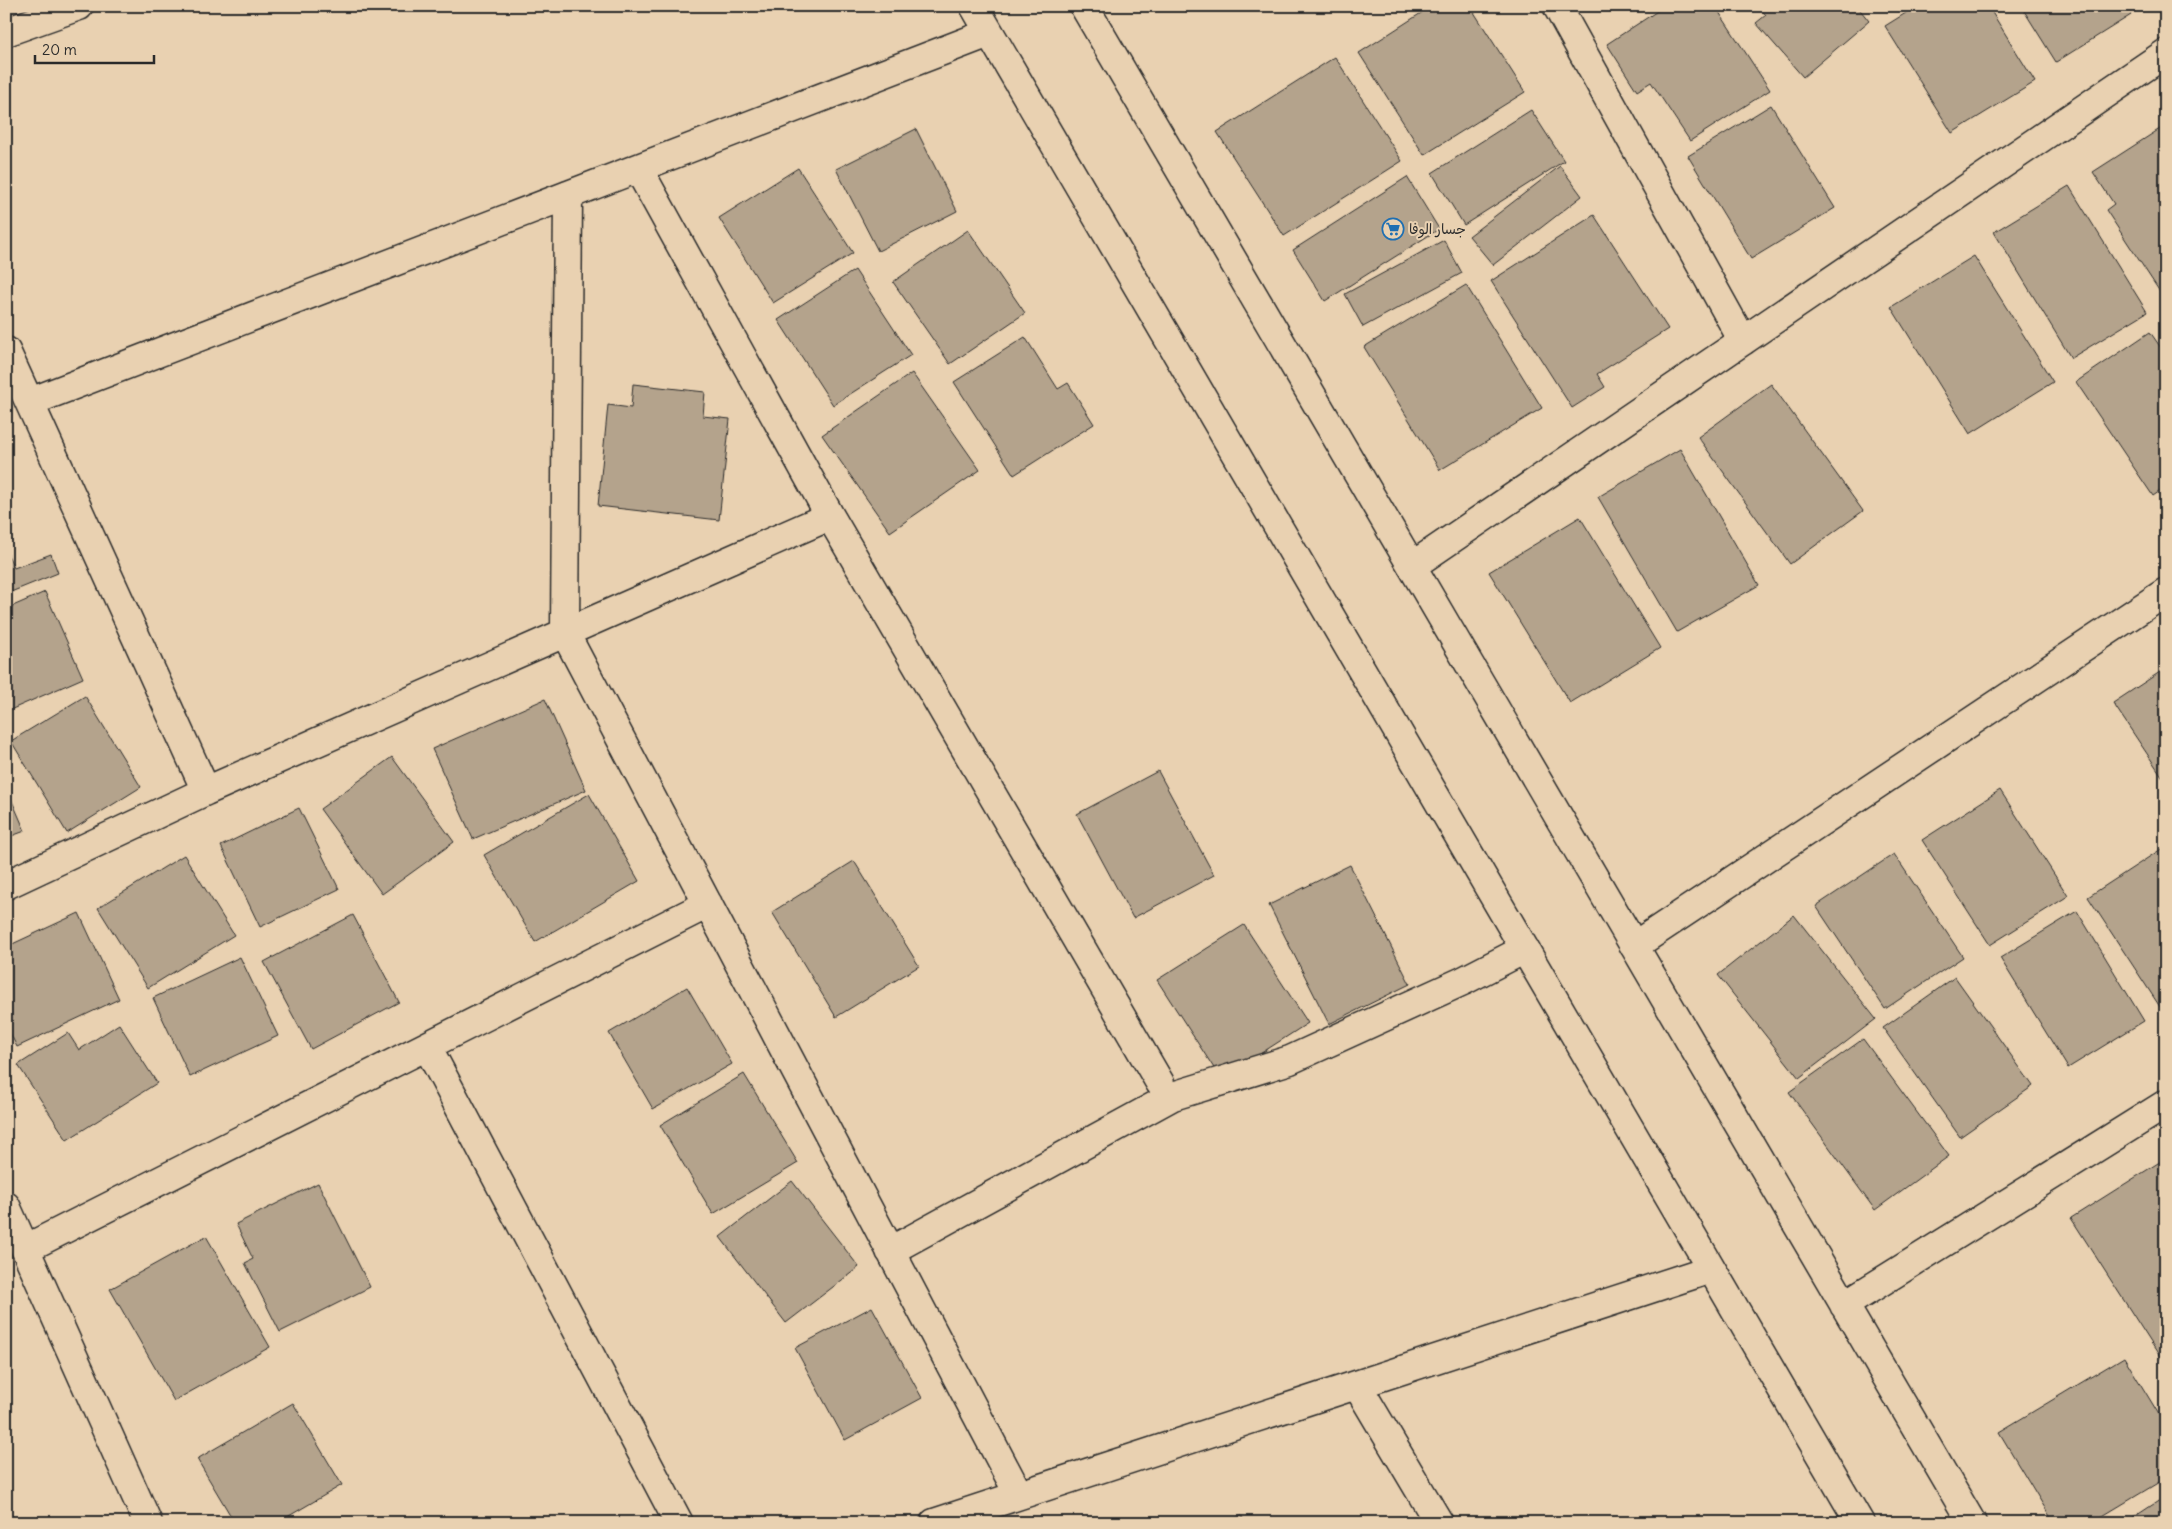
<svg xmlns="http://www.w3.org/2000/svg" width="2172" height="1529" font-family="Delius,'Playpen Sans Arabic',sans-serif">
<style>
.building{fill:#b4a38c;stroke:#2b2b2b}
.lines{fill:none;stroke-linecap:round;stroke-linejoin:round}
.street-casing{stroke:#2b2b2b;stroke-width:31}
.street{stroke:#e9d1b1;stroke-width:28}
.labels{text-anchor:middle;stroke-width:4;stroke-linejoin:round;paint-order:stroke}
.poi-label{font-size:14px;fill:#2b2b2b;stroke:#e9d1b1;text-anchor:start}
</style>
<rect width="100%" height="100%" fill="#e9d1b1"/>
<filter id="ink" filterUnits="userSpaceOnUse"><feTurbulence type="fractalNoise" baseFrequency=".02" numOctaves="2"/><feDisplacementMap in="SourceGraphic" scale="10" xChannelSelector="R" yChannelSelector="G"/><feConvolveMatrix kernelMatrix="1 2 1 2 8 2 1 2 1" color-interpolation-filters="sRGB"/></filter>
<g filter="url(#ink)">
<!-- building -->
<path class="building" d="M1432,6H1470L1525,92L1424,155L1359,53Z
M1665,6H1715L1770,90L1690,141L1651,82L1637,91L1607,44Z
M1758,6H1857L1869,21L1803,77L1756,23L1766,15Z
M1917,6H1988L2035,82L1952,133L1885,26Z
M2021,6H2126L2131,15L2056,62Z
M1335,57L1402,161L1284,236L1217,132Z
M1771,105L1835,208L1751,259L1688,156Z
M1531,110L1564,161L1464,225L1432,173Z
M2166,125V301L2106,210L2114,204L2093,172Z
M916,129L957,211L878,251L836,169Z
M1560,166L1582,196L1493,265L1469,236Z
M798,168L853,253L773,303L719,218Z
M1407,177L1439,229L1325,301L1293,250Z
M2069,186L2147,312L2071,358L1994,232Z
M1594,215L1668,329L1597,374L1605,387L1572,408L1491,281Z
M968,230L1025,313L950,364L893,282Z
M1444,240L1462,273L1363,327L1345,294Z
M1974,256L2053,382L1970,434L1891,307Z
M855,270L911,355L833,405L778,320Z
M1466,285L1542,408L1440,470L1364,347Z
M2150,332L2166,355V487L2153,496L2076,382Z
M1025,337L1058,389L1068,383L1094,424L1014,475L954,382Z
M912,373L980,470L890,532L822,435Z
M633,384L705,392L703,416L730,419L719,520L598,506L608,405L631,408Z
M1771,384L1863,511L1790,564L1698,437Z
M1680,449L1759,585L1677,632L1598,497Z
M1580,517L1660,648L1570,703L1489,572Z
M6,550L14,568L51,554L58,573L6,594Z
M45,592L83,678L10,710L6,701V609Z
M2166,668V782L2113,703Z
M85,696L141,787L67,833L11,741Z
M545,699L586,790L473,839L432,749Z
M392,757L454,842L382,894L320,809Z
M1158,771L1214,875L1133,918L1077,814Z
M6,787L25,831L6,838Z
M2000,790L2068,896L1990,945L1922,840Z
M589,794L639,881L535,942L484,855Z
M299,808L339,889L260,927L221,846Z
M2166,846V1016L2088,897Z
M1894,854L1963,957L1885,1009L1816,906Z
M184,855L234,935L148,988L98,908Z
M854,861L919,966L836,1017L772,912Z
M1350,865L1410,984L1329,1024L1269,905Z
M2077,911L2144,1021L2068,1068L2000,958Z
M79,913L119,999L17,1047L6,1025V947Z
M353,915L399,1002L311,1049L264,962Z
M1794,915L1876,1019L1799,1078L1718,975Z
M1244,925L1308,1023L1221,1079L1157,980Z
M240,957L278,1036L190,1077L153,998Z
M1955,977L2033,1086L1960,1137L1883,1028Z
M687,987L732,1064L653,1109L609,1033Z
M119,1024L157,1083L67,1140L18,1065L68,1033L79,1050Z
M1863,1039L1949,1156L1875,1210L1789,1092Z
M744,1074L798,1163L713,1214L660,1125Z
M2166,1158V1366L2071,1218Z
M792,1181L859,1267L786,1323L720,1237Z
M318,1183L370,1287L280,1332L245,1263L253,1259L236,1224Z
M206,1236L270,1347L174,1401L110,1289Z
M872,1307L922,1398L845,1440L795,1348Z
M2124,1357L2166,1426V1478L2091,1523H2054L1999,1432Z
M293,1403L342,1485L277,1523H235L197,1459Z
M2166,1496V1523H2125Z
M1242,1516L1245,1523H1224Z"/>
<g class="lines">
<!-- street casing -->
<g class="street-casing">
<path id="street" d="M974,6L1860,1523
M1084,6L1972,1523
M1557,6L1743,341
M6,32L79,6
M638,168L830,516
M568,195L565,633L1019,1495
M6,351L206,791
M30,402L989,33
M1412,566L2166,53
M6,885L206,791L830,516L1160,1083
M1634,946L2166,592
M427,1046L679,1523
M6,1206L148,1523
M25,1249L708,904
M890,1251L1173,1096L1290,1060L1463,981L1525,949
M1844,1305L2166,1104
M1357,1385L1439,1523
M934,1523L1711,1269"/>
</g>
<!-- street -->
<use href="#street" class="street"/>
</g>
</g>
<!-- icons -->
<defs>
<g id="supermarket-ring" transform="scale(1.125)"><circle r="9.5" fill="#e9d1b1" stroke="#1f6fb2" stroke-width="1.5"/><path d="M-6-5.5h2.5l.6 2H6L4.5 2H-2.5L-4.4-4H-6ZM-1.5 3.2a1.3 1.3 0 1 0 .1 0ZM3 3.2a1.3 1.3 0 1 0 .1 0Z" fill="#1f6fb2"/></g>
</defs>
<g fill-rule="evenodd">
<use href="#supermarket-ring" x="1393" y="229"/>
</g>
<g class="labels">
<!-- poi labels -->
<g class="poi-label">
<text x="1409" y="234">جسار الوفا</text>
</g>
</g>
<!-- margin -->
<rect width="2172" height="1529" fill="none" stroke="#e9d1b1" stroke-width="25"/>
<rect x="12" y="12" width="2147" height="1504" fill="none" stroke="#2b2b2b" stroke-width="2" filter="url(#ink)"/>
<!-- scale -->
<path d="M35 55v8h119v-8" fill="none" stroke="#2b2b2b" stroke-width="2.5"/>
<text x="42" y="55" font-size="15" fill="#2b2b2b" stroke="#e9d1b1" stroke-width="4" paint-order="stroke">20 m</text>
</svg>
